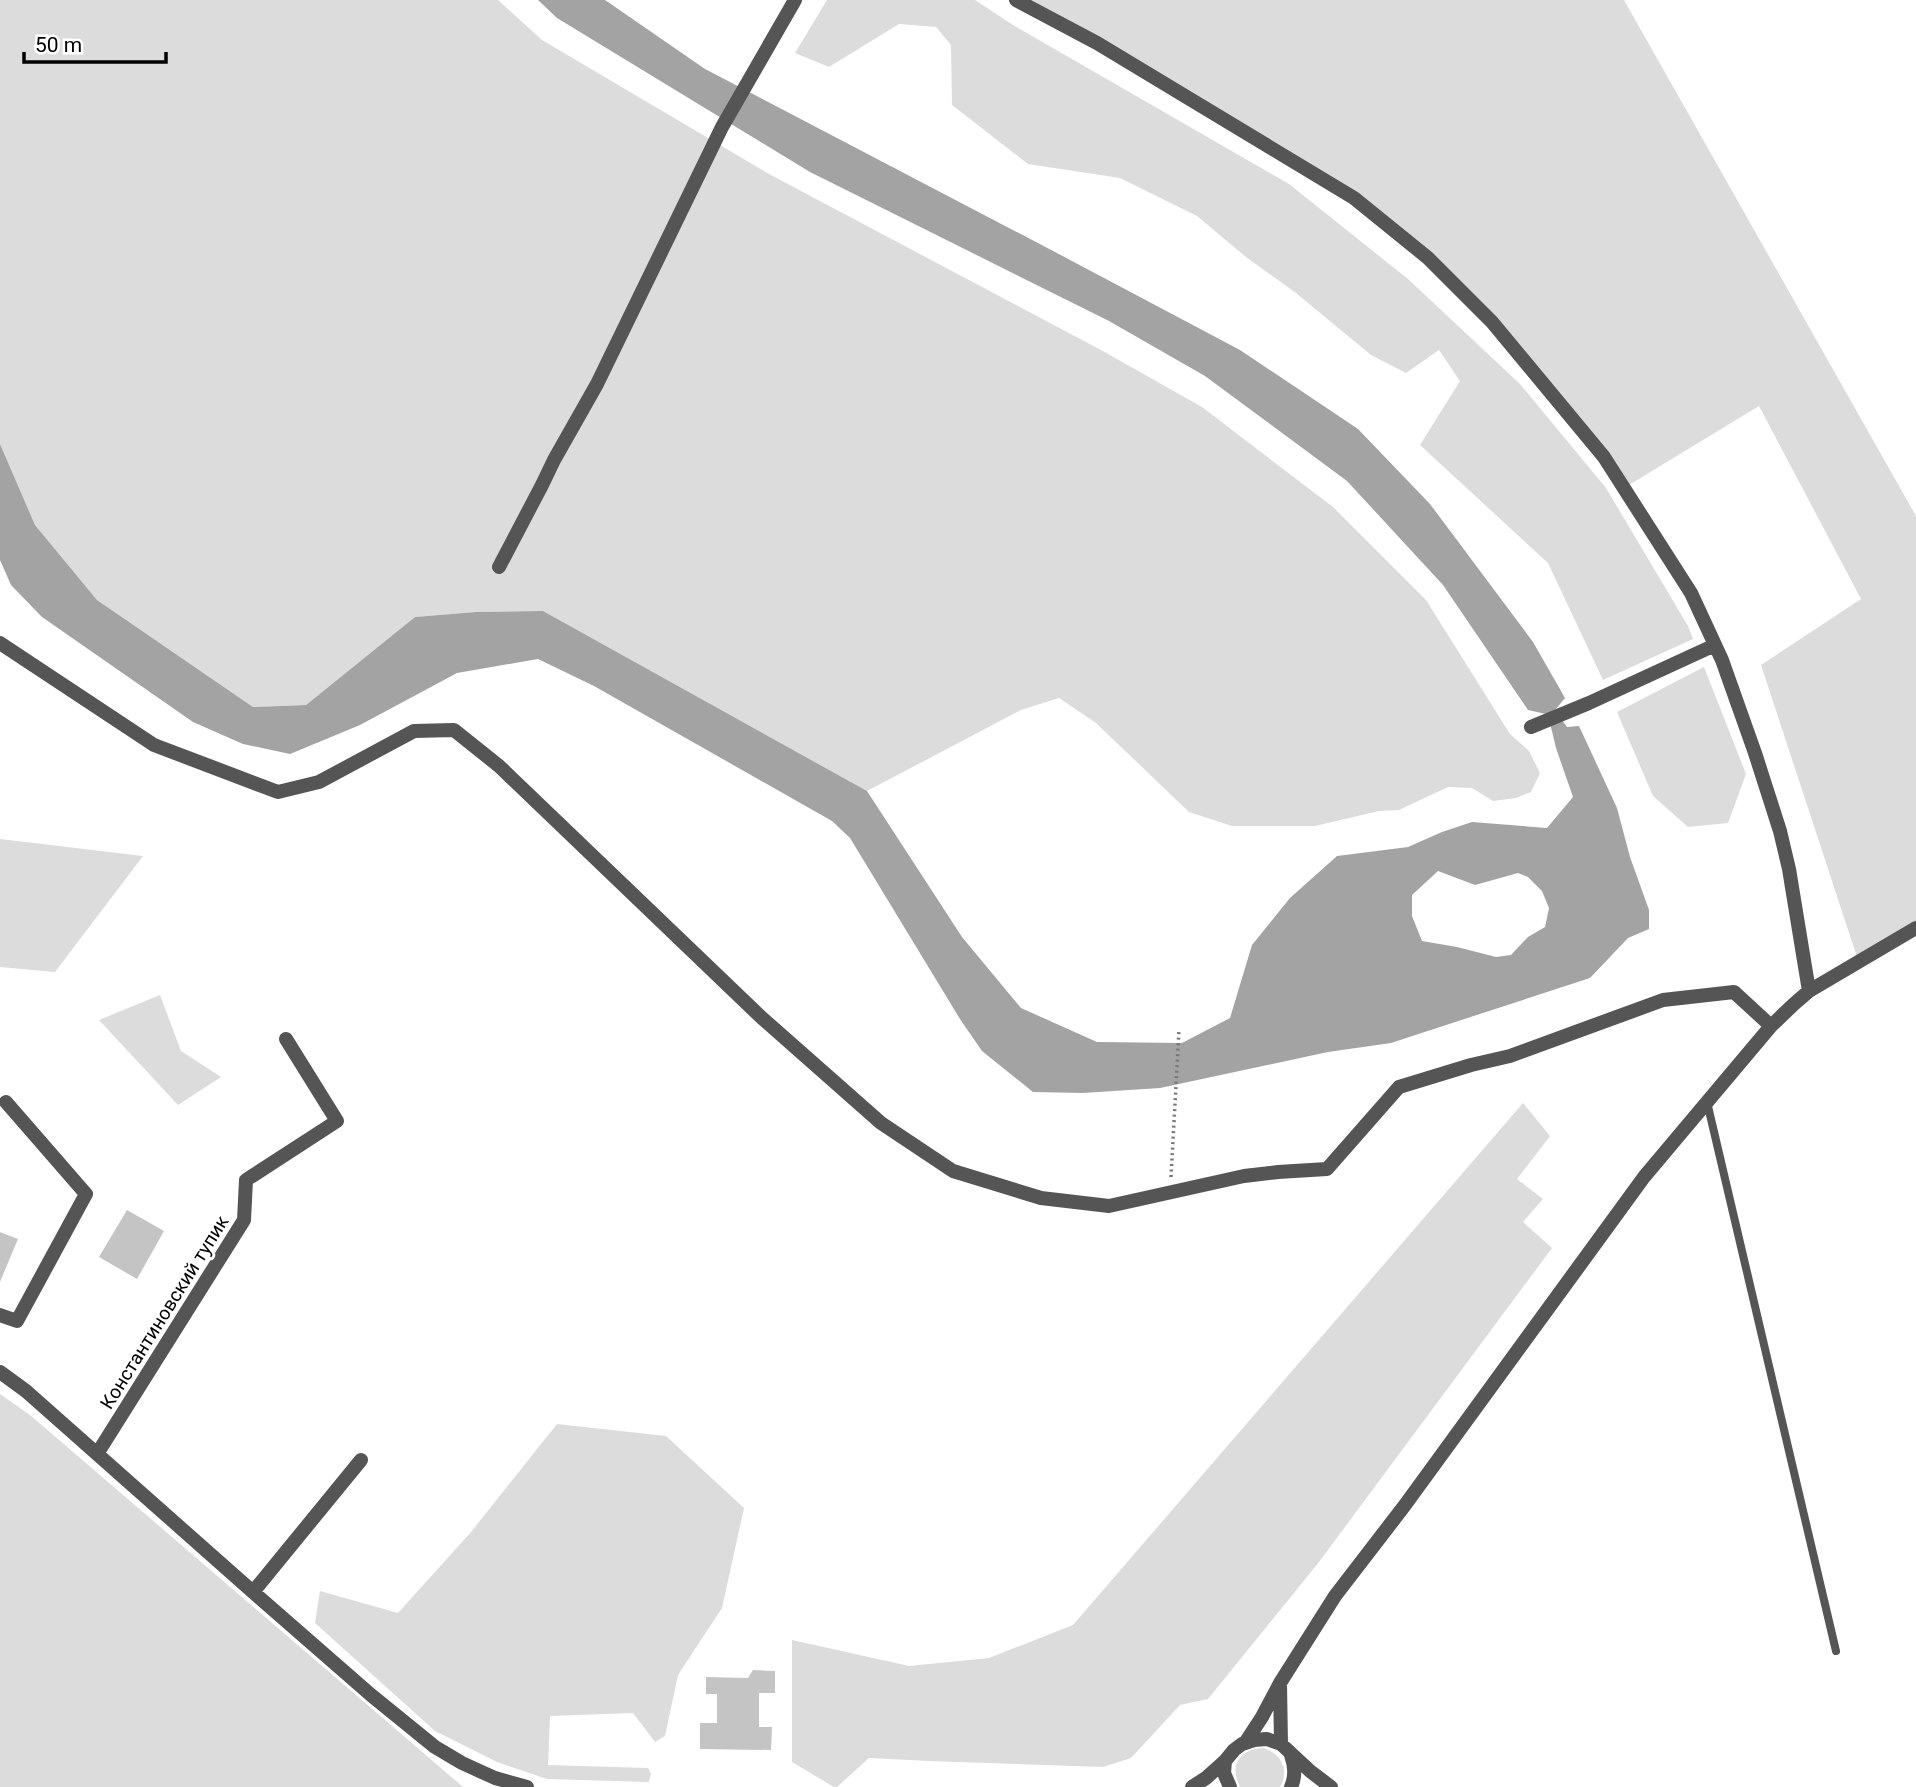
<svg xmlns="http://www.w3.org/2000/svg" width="1916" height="1787" font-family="Roboto,sans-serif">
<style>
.green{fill:#dcdcdc}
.water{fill:#a3a3a3;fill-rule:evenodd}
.building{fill:#c4c4c4}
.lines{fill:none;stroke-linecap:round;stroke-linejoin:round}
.path{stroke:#777;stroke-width:3.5;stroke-dasharray:2 3.5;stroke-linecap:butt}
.lane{stroke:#555;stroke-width:8}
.street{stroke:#555;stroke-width:14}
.labels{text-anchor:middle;stroke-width:6;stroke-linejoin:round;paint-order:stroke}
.street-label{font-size:19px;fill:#000;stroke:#fff}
</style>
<rect width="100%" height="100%" fill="#fff"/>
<!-- green -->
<path class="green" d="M0,0H498L542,40L769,174L1101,350L1202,407L1333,507L1426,600L1510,734L1529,751L1540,773L1531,792L1516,798L1493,801L1472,788L1448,787L1399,810L1379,811L1315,826H1232L1189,812L1096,723L1059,698L1021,710L867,791L543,611L476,612L415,617L306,705L253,707L97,600L35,525L0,444Z
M827,0H975L1013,25L1289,184L1408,279L1520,384L1606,488L1688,626L1693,639L1603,680L1548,563L1420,445L1460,381L1439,350L1406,373L1371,355L1296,293L1246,257L1197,216L1120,178L1028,164L952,105L951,45L936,27L899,24L829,67L795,53Z
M1016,0H1624L1916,516V928L1852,966L1856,954L1761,665L1861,599L1759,406L1624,488L1492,322L1354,198Z
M1704,667L1746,774L1728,823L1688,827L1653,796L1617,712Z
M0,839L143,856L55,972L0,967Z
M160,995L181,1051L221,1077L178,1105L99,1020Z
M1523,1103L1550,1136L1517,1179L1543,1199L1523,1222L1552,1248L1319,1562L1208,1699L1180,1705L1131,1758L1103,1767L929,1761L869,1758L837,1787H834L792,1762V1640L909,1666L989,1658L1073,1625Z
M0,1394L30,1415L463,1787H0Z
M557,1424L666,1436L744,1508L722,1608L678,1675L665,1736L655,1742L633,1713L550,1716L548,1765L648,1768L651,1774L649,1782L547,1779L497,1762L435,1731L315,1623L320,1591L398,1613L471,1532Z
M1263,1748C1281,1753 1290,1770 1280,1787H1240C1229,1766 1239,1749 1263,1748Z"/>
<!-- water -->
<path class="water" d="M538,0H605L705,69L1055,252L1240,350L1358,429L1430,504L1533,642L1565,698L1555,710L1567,727L1579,726L1617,808L1630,857L1649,910V929L1628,938L1590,978L1391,1043L1328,1052L1160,1088L1083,1093L1033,1092L982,1051L960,1019L850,838L832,821L594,686L538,659L457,673L360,725L290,754L243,744L193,722L42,617L11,585L0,560V444L35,525L97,600L253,707L306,705L415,617L476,612L543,611L867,791L962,937L1021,1008L1097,1042L1182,1043L1230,1018L1252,945L1290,898L1337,856L1408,847L1442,832L1472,822L1547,828L1573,797L1556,748L1550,723L1546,714L1528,710L1443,585L1347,481L1205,376L1109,321L810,172L557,18ZM1438,871L1475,885L1518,873L1528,877L1542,891L1549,908L1545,927L1528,937L1511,955L1496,957L1457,947L1422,941L1412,916V895Z"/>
<!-- building -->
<path class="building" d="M127,1210L164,1231L137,1279L99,1257Z
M0,1232L18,1239L0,1282Z
M753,1670L775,1671V1693H759V1727H772L771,1750L700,1749V1723H717V1694H706V1677L748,1678Z"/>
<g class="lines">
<!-- path -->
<path class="path" d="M1171,1177L1179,1030"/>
<!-- lane -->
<path class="lane" d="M1707,1102L1836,1651"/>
<!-- street -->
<path class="street" d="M1016,0L1097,43L1354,198L1428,258L1492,322L1604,457L1691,593L1722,660L1755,753L1780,831L1789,869L1809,991
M499,567L542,485L554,460L597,384L722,127L795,0
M0,643L154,745L278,792L319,782L414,731L454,730L499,766L762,1018L881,1123L953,1171L1041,1198L1109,1206L1244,1176L1278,1172L1327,1169L1399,1087L1471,1065L1510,1056L1663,1000L1734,992L1771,1026
M1531,727L1589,703L1715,645
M0,1315L17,1321L86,1194L6,1102
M0,1372L26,1391L253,1592L371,1695L435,1747L462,1763L495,1778L527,1787
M97,1454L244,1220L246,1180L337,1121L286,1039
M253,1592L361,1460
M1280,1684L1281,1744
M1245,1743L1262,1717L1280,1683L1335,1596L1405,1505L1644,1177L1771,1026L1794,1004L1809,991L1916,928
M1225,1761L1224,1773L1230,1787
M1192,1787L1206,1778L1225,1761L1234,1750L1242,1744L1254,1740L1267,1739L1281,1744L1310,1771L1331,1787
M1291,1787C1296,1776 1295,1766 1291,1755"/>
</g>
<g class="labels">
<!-- street labels -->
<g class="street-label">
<text transform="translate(164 1312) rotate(-58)" y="7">Константиновский тупик</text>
</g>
</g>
<!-- scale -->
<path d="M24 52v10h142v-10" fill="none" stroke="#000000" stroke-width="3.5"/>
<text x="35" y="52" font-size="21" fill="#000000" stroke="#ffffff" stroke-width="5" paint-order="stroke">50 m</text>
</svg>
